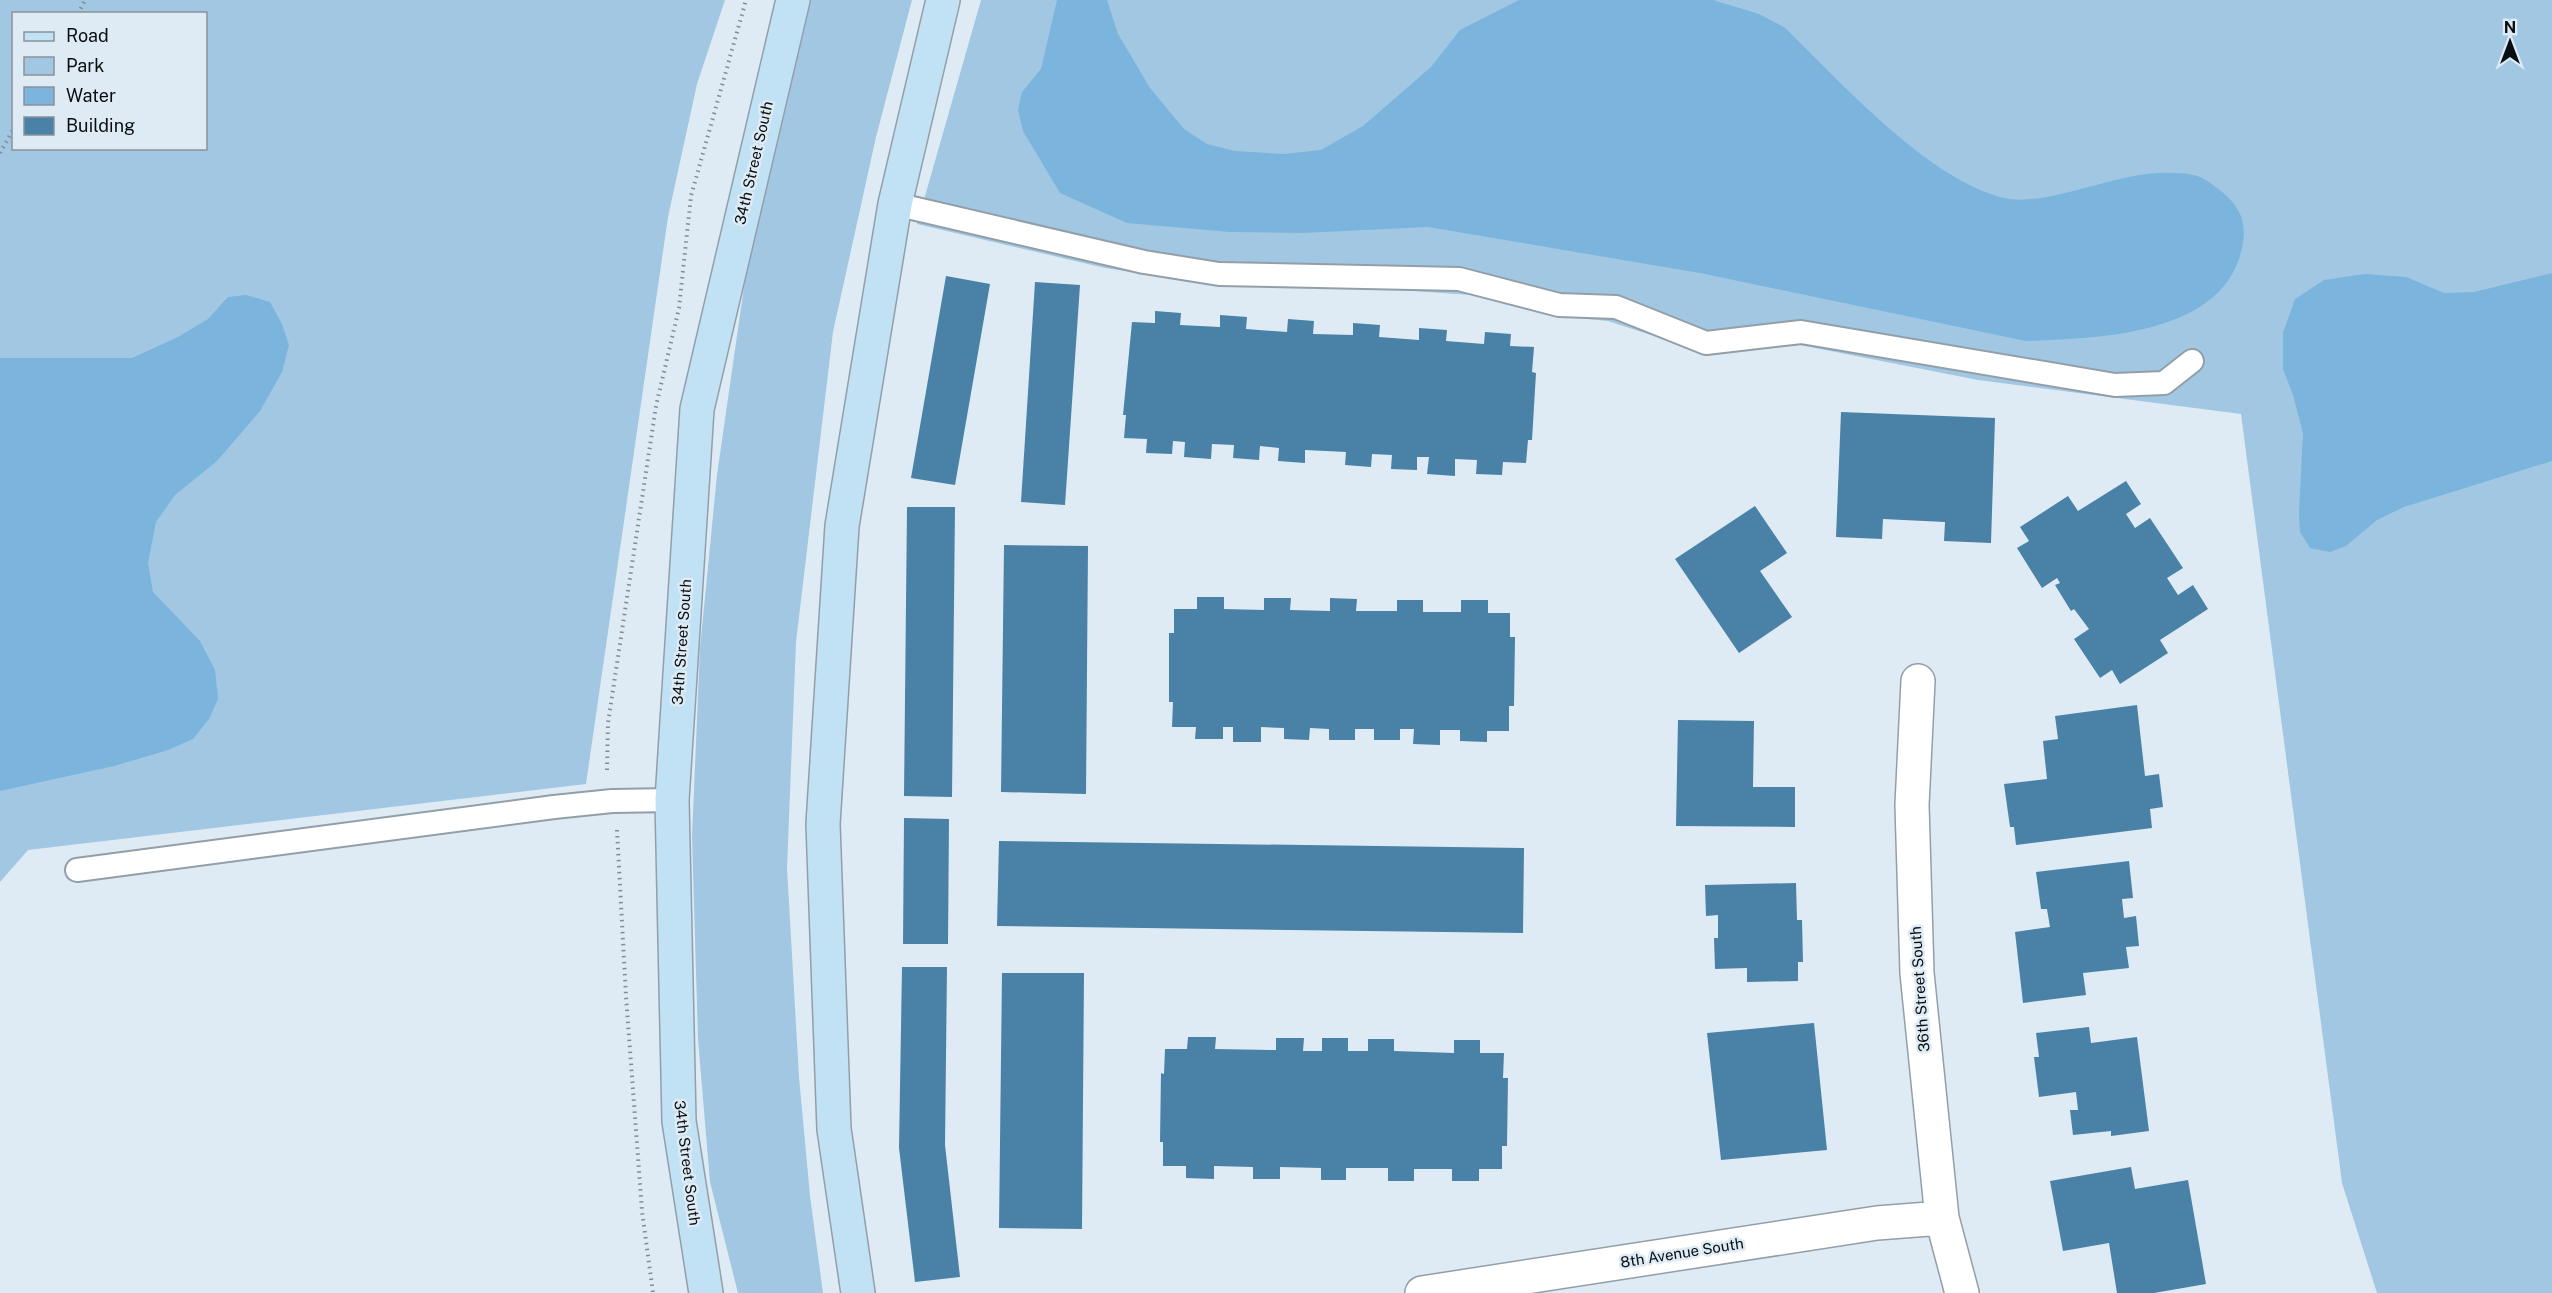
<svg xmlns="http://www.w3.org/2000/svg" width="2552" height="1293" font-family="'Public Sans',sans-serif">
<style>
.green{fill:#a2c7e2;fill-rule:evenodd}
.water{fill:#7bb4dc}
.building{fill:#4a81a6}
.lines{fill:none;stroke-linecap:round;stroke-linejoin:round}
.lane-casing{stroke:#939fa8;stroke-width:26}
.street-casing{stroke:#939fa8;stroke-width:36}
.secondary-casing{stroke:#939fa8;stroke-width:36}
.path{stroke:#838c93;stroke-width:4;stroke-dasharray:1.5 4.5;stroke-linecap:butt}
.lane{stroke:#fff;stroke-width:22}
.street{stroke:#fff;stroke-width:33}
.secondary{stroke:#c1e1f4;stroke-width:33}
.labels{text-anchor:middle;stroke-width:5;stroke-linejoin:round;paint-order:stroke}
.street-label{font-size:15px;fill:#090e11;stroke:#deebf4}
</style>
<rect width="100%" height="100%" fill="#deebf4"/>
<!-- green -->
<path class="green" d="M0,0H725L697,84L668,217L586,784L28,850L0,882ZM14,14H206V148H14Z
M811,0H912L876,137L833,332L796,642L787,868L799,1077L810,1196L823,1293H738L710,1182L698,1039L692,837L700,648L717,475L745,280Z
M981,0H2552V1293H2377L2342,1183L2241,414L1978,380L1800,345L1706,353L1608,321L1568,317L1471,295L1357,287L1229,286L1105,268L917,224Z"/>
<!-- water -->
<path class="water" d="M1057,0H1107L1118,34L1150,88L1184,129L1207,144L1235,151L1284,154L1321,150L1363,126L1431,67L1460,30L1519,0H1713L1759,14L1784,27C1841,82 1927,179 2004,198C2049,208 2120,169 2173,173C2183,173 2196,174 2204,179C2230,196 2248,211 2243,243C2228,336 2099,338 2026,341L1700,273L1428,227L1302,233L1230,232L1127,223L1060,193L1023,131L1018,110L1022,92L1041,69Z
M2552,273V461L2404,507L2377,520L2346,546L2330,552L2310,548L2300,532L2299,513L2303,433L2293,395L2283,369V333L2295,299L2324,280L2365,274L2406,277L2444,293L2474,292Z
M246,295L270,302L282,324L289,345L282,372L260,411L217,461L175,495L156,522L148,563L153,592L200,641L215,670L218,699L209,719L193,739L168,750L114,766L0,791V358H132L178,337L208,319L228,297Z"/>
<!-- building -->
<path class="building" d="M946,276L990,284L955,485L911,478Z
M1035,282L1080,285L1065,505L1021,502Z
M1155,311L1181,313L1180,325L1220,327V315L1247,317L1246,329L1287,332L1288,319L1314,321L1313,334L1353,335V323L1380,325L1379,337L1419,340V328L1447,330L1446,341L1484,344L1485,332L1511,334L1510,346L1534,347L1532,372L1536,373L1532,440H1528L1526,463L1503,462L1502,475L1476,474L1477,460L1455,459V476L1427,474L1429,457H1417V470L1391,469L1392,455L1372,454L1371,467L1345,465L1346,452L1305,450V463L1278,461L1279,448L1260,446L1259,460L1233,458L1234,445L1212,444L1211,459L1184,457L1185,442L1173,441L1172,454L1146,453L1147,439L1124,438L1126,415H1123L1132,322L1155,323Z
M1841,412L1995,418L1991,543L1944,541L1945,522L1883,519L1882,539L1836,537Z
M2126,481L2141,504L2126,514L2135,528L2150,518L2183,568L2167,578L2178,595L2193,585L2208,609L2160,640L2168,653L2120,684L2112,670L2100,678L2074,639L2089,629L2074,609L2071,611L2055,585L2060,583L2057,578L2042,588L2017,548L2029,541L2020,527L2068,496L2078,511Z
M1755,506L1787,553L1760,571L1792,617L1739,653L1675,559Z
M907,507H955L952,797L904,796Z
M1004,545L1088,546L1086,794L1001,792Z
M1197,597H1224V609L1264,610V598H1291L1290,610L1330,611V598L1357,599L1356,611H1397V600H1423V612H1461V600H1488V613H1510V637H1515L1514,706H1509V731H1487V742L1460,741V730H1440V745L1413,744L1414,729H1400V740H1374V729H1355V740H1329V729L1310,728L1309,740L1284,739V728L1261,727V742H1233V727H1223V739H1195L1196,727H1172L1173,702H1169V633H1174V609H1197Z
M2137,705L2145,776L2159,774L2163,807L2150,809L2152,828L2016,845L2014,827H2010L2004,784L2047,779L2043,741L2058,739L2055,716Z
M1678,720L1754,721L1753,787H1795V827L1676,826Z
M904,818L949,819L948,944H903Z
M999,841L1524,848L1523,933L997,926Z
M2129,861L2133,898L2122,899L2124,918L2136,916L2139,946L2126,947L2129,968L2083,973L2086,995L2023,1003L2015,932L2050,927L2047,909H2041L2036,872Z
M1796,883L1797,920H1802L1803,962H1798V981L1747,982V968L1715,969L1714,938H1718V915L1706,916L1705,885Z
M902,967H947L945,1145L960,1277L915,1282L899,1148Z
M1002,973H1084L1082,1229L999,1228Z
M1814,1023L1827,1150L1721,1160L1707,1033Z
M2089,1027L2091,1043L2137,1037L2149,1131L2111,1136V1131L2073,1135L2070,1110H2078L2076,1092L2039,1097L2034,1057H2039L2036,1033Z
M1188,1037H1216L1215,1049L1276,1050V1038H1304L1303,1051H1322V1038H1348V1051H1368V1039H1394V1051L1454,1053V1040H1480V1053H1504L1503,1078H1508L1507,1146H1502V1169H1479V1181H1452V1169H1414V1181H1388V1168H1346V1180H1321V1168L1280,1167V1179H1253V1167L1214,1166V1179L1186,1178V1166H1163V1142H1160L1161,1073L1164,1074L1165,1049H1187Z
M2131,1167L2135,1189L2188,1180L2206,1284L2154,1293H2117L2109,1243L2063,1251L2050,1181Z"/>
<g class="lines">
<!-- lane casing -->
<g class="lane-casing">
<path id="lane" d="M895,204L1144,262L1219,274L1459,279L1559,305L1616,307L1706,343L1801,332L2115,385L2164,383L2192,361
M77,870L554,807L612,801L672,800"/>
</g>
<!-- street casing -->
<g class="street-casing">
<path id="street" d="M1918,681L1912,805L1917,973L1942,1218L1962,1293
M1422,1293L1877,1223L1942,1218"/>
</g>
<!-- secondary casing -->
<g class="secondary-casing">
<path id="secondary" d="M706,1293L679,1121L672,800L697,409L793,0
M858,1293L834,1129L823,824L842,526L895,204L943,0"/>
</g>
<!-- path -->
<path class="path" d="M78,14L85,0
M0,153L14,128
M607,770L608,723L656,406L679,308L691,196L746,0
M617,830L626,996L642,1211L653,1293"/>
<!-- lane -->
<use href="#lane" class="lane"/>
<!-- street -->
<use href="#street" class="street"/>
<!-- secondary -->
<use href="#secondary" class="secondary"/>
</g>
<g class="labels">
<!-- street labels -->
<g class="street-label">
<text transform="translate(754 163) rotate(-77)" y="5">34th Street South</text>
<text transform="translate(682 642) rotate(-86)" y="5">34th Street South</text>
<text transform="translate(1920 989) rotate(-94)" y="5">36th Street South</text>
<text transform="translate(687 1163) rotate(83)" y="5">34th Street South</text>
<text transform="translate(1682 1253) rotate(-9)" y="5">8th Avenue South</text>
</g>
</g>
<!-- legend -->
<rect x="12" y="12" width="195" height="138" fill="#deebf4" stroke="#899399" stroke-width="1.5"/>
<rect x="24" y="32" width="30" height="9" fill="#c1e1f4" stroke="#899399" stroke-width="1.5"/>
<text x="66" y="42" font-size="18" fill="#090e11">Road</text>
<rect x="24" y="57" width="30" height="18" fill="#a2c7e2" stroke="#899399" stroke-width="1.5"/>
<text x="66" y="72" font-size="18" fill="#090e11">Park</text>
<rect x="24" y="87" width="30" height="18" fill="#7bb4dc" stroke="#899399" stroke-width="1.5"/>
<text x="66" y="102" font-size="18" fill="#090e11">Water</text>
<rect x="24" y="117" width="30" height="18" fill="#4a81a6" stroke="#899399" stroke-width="1.5"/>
<text x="66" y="132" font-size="18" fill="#090e11">Building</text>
<!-- north arrow -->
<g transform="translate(2510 42)" stroke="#deebf4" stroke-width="4.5" paint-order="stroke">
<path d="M0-4.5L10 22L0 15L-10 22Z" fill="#090e11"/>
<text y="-9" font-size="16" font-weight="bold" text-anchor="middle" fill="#090e11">N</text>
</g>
</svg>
